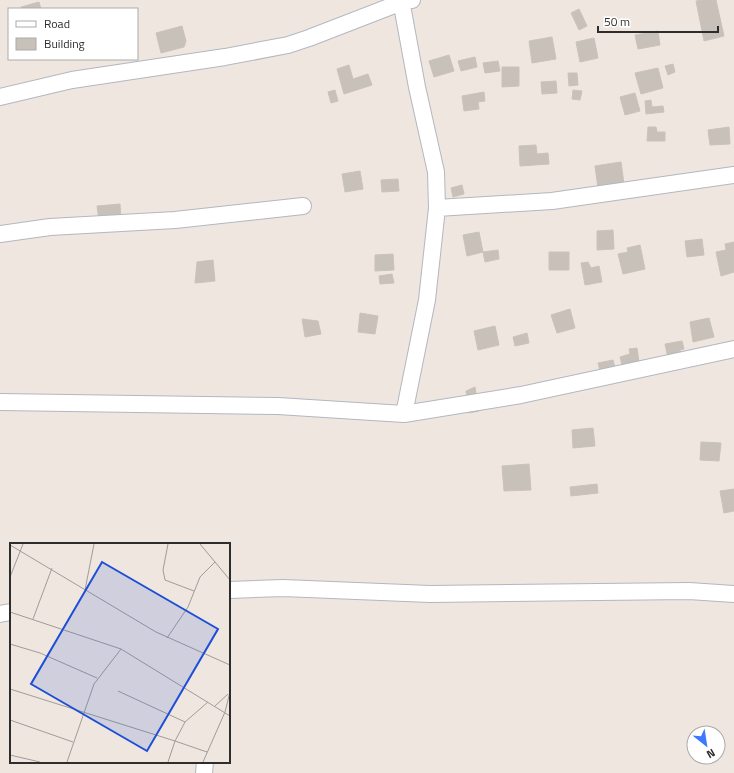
<svg xmlns="http://www.w3.org/2000/svg" width="734" height="773" font-family="'Titillium Web',sans-serif">
<style>
.building{fill:#c8c1ba;stroke:#cbc2b8}
.lines{fill:none;stroke-linecap:round;stroke-linejoin:round}
.minor-casing{stroke:#b3b7c1;stroke-width:18}
.minor{stroke:#fff;stroke-width:16}
.inset-road{fill:none;stroke:#a19c98;stroke-width:1}
.view{fill:#1d4ed8;fill-opacity:0.15;stroke:#1d4ed8;stroke-width:2}
.inset-edge{fill:none;stroke:#2d2d2d;stroke-width:2}
</style>
<rect width="100%" height="100%" fill="#efe6df"/>
<!-- building -->
<path class="building" d="M702,0H716L724,36L704,41L696,1Z
M39,2L41,9H21V7Z
M579,9L587,26L579,30L571,13Z
M182,26L186,41L184,47L161,53L156,33Z
M658,31L660,45L638,49L635,35Z
M552,37L556,59L532,63L529,41Z
M594,38L598,58L580,62L576,42Z
M449,55L454,71L434,77L429,61Z
M475,57L477,67L461,71L458,61Z
M498,61L500,71L485,73L483,63Z
M673,64L675,72L668,75L665,66Z
M349,65L353,79L368,74L372,85L344,94L337,69Z
M502,67H519V86L502,87Z
M658,68L663,88L641,94L635,73Z
M568,73H577L578,85L569,86Z
M556,81L557,93L542,94L541,82Z
M335,90L338,101L331,103L328,92Z
M573,90L582,91L580,100L572,99Z
M484,92L485,101L478,102L479,109L464,111L462,96Z
M635,93L640,111L625,115L620,97Z
M651,100L652,107L663,106L664,112L646,114L645,101Z
M648,127H656L657,132L647,141Z
M729,127L730,144L710,145L708,130Z
M657,132H665V141H647Z
M536,145L537,154L548,153L549,164L520,166L519,146Z
M621,162L624,184L598,188L595,166Z
M360,171L363,189L345,192L342,174Z
M398,179L399,191L382,192L381,180Z
M462,185L464,194L453,197L451,188Z
M120,204L121,219L99,221L97,206Z
M613,230L614,249L597,250V231Z
M479,232L483,252L467,256L463,235Z
M702,239L704,255L687,257L685,241Z
M734,242V272L721,276L716,252L726,250L725,244Z
M640,245L645,269L623,274L618,254L628,252L627,248Z
M498,250L499,259L485,262L483,252Z
M549,252H569V270H549Z
M393,254L394,270L375,271V255Z
M213,260L215,281L195,283L197,262Z
M588,262L591,268L599,266L602,282L585,285L581,263Z
M392,274L394,283L380,284L379,276Z
M570,309L575,328L557,333L551,315Z
M360,313L378,316L375,334L358,332Z
M709,318L714,337L693,342L690,322Z
M302,319L318,321L321,334L305,337Z
M495,326L499,345L478,350L474,331Z
M527,333L529,343L515,346L513,337Z
M682,341L684,349L680,350L681,356L668,358L665,344Z
M637,348L639,362L622,365L620,357L630,354L629,349Z
M613,360L615,368L600,371L598,363Z
M475,387L479,411L469,413L466,391Z
M593,428L595,446L573,448L572,430Z
M701,442L721,443L719,461L700,460Z
M529,464L531,490L504,491L502,466Z
M597,484L598,493L571,496L570,487Z
M734,489V511L724,513L720,491Z"/>
<g class="lines">
<!-- minor casing -->
<g class="minor-casing">
<path id="minor" d="M401,0L417,87L436,172L437,208L427,300L404,414
M0,97L72,80L225,57L288,45L309,38L402,2L412,0
M437,208L552,201L734,175
M0,234L50,227L175,220L303,206
M0,402L278,406L404,414L521,395L734,349
M229,590L283,588L430,594L689,591L734,594
M0,614L11,612
M204,773L205,762"/>
</g>
<!-- minor -->
<use href="#minor" class="minor"/>
</g>
<!-- overview -->
<g transform="translate(10 543)">
<rect width="220" height="220" fill="#efe6df"/>
<path class="inset-road" d="M158,1L153,27L155,37L184,48M190,1L220,37M0,2L146,89L220,122M0,34L13,1M75,47L84,1M0,69L111,106L220,173M23,76L42,25M157,95L178,64L190,34L205,19M0,101L30,110L87,135M0,146L165,198L175,179L198,159M108,148L175,179M205,163L218,151M0,177L63,199M0,212L30,219M57,219L84,141L111,106M158,219L165,198L197,209M193,219L215,169L220,149"/>
<path class="view" d="M92,19L208,86L137,208L21,141Z"/>
<rect width="220" height="220" class="inset-edge"/>
</g>
<!-- legend -->
<rect x="8" y="8" width="130" height="52" fill="#ffffff" stroke="#ababab"/>
<rect x="16" y="21" width="20" height="6" fill="#ffffff" stroke="#ababab"/>
<text x="44" y="28" font-size="12" fill="#2d2d2d">Road</text>
<rect x="16" y="38" width="20" height="12" fill="#c8c1ba" stroke="#ababab"/>
<text x="44" y="48" font-size="12" fill="#2d2d2d">Building</text>
<!-- north arrow -->
<g transform="translate(706 745) rotate(150)"><circle r="19" fill="#ffffff" stroke="#ababab"/>
<path d="M0-3L7 15L0 10L-7 15Z" fill="#3c79ff"/>
<text y="-6" font-size="11" font-weight="bold" text-anchor="middle" fill="#2d2d2d">N</text>
</g>
<!-- scale -->
<path d="M598 26v6h120v-6" fill="none" stroke="#2d2d2d" stroke-width="2"/>
<text x="604" y="26" font-size="12" fill="#2d2d2d" stroke="#ffffff" stroke-width="3" paint-order="stroke">50 m</text>
</svg>
